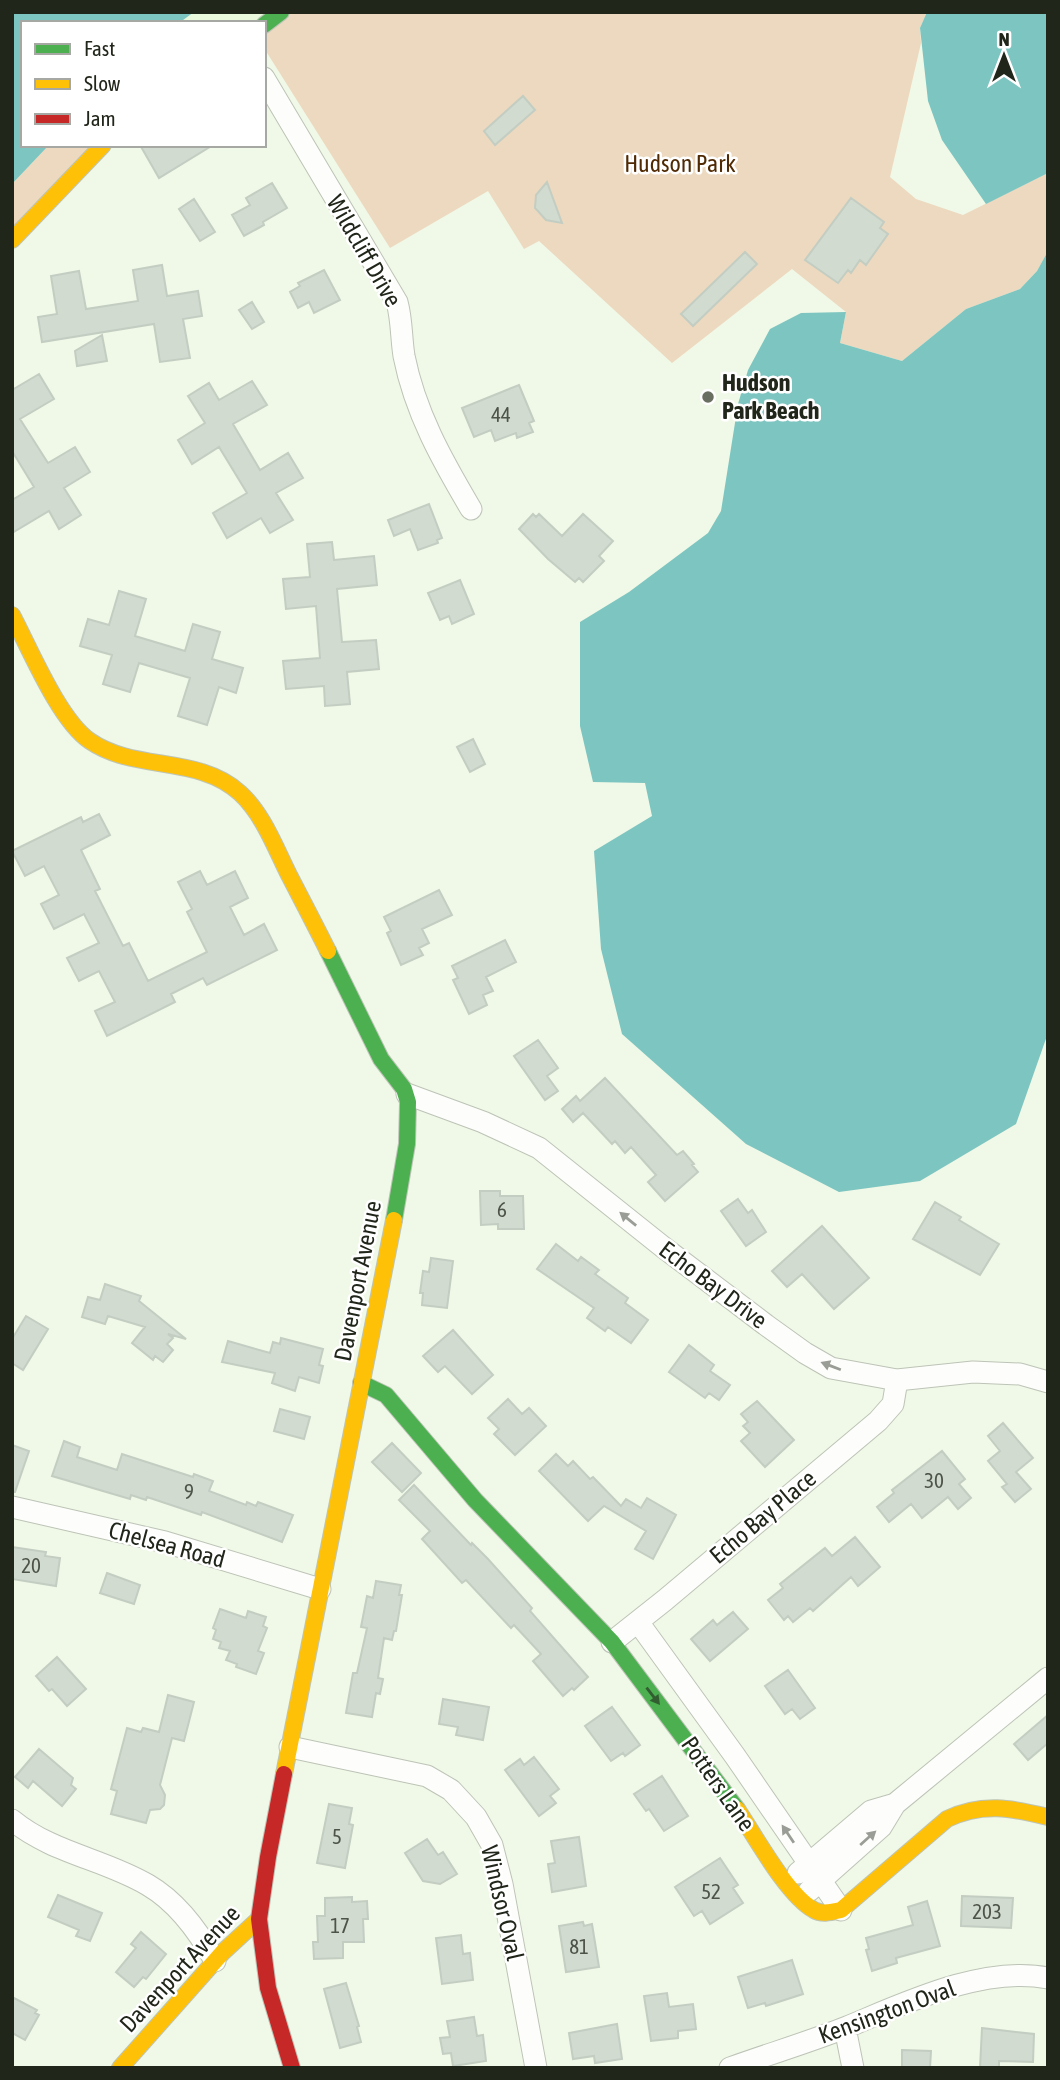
<svg xmlns="http://www.w3.org/2000/svg" width="1060" height="2080" font-family="'Asap Condensed',sans-serif">
<style>
.built{fill:#eaf8db}
.green{fill:#ecd9bf}
.water{fill:#7dc5c0}
.building{fill:#d1dbd0;stroke:#c3cdc2;stroke-width:2}
.lines{fill:none;stroke-linecap:round;stroke-linejoin:round}
.street-casing{stroke:#bdc4b7;stroke-width:23}
.fast-casing{stroke:#bdc4b7;stroke-width:18}
.slow-casing{stroke:#bdc4b7;stroke-width:18}
.jam-casing{stroke:#bdc4b7;stroke-width:18}
.street{stroke:#fdfefb;stroke-width:21}
.fast{stroke:#4caf50;stroke-width:16}
.slow{stroke:#ffc107;stroke-width:16}
.jam{stroke:#c62828;stroke-width:16}
.oneway{fill:#9a9d96}
.oneway2{fill:#325d30}
.poi-dot{fill:#697062;stroke:#fff;stroke-width:2.5}
.labels{text-anchor:middle;stroke-width:5;stroke-linejoin:round;paint-order:stroke}
.number-label{font-size:21px;fill:#4d5348}
.park-label{font-size:24px;fill:#4f2a03;stroke:#fff}
.street-label{font-size:24px;fill:#21261a;stroke:#fff}
.poi-label{font-size:24px;font-weight:bold;fill:#21261a;stroke:#fff;text-anchor:start}
</style>
<rect width="100%" height="100%" fill="#f0f8e7"/>
<!-- built -->
<path class="built" d="M194,12H283L264,23H179Z"/>
<!-- green -->
<path class="green" d="M283,12H927L920,28L921,43L890,177L916,199L963,215L1048,173V251L1037,271L1020,289L966,309L902,361L840,343L846,312L792,269L672,363L539,241L524,249L488,191L390,248L264,48V25Z
M49,145H109L12,243V184Z"/>
<!-- water -->
<path class="water" d="M12,12H194L179,23H23V145H49L12,184Z
M927,12H1048V173L986,204L942,140L928,101L920,28Z
M1048,251V1033L1016,1124L920,1181L839,1192L746,1144L622,1034L601,949L594,851L652,816L645,783L593,782L580,726V622L629,592L708,533L721,511L738,404L748,370L770,329L801,313L846,312L840,343L902,361L966,309L1020,289L1037,271Z"/>
<!-- building -->
<path class="building" d="M523,96L535,110L495,145L484,131Z
M140,145H213L159,178Z
M547,182L562,223L546,220L535,208L536,195Z
M272,183L287,208L263,222L264,225L244,236L232,215L250,205L246,198Z
M851,198L884,222L880,228L888,234L866,265L860,260L851,273L848,270L838,283L805,260Z
M194,199L215,232L200,241L179,209Z
M745,252L757,264L693,326L681,314Z
M162,265L167,296L198,291L202,316L183,319L190,358L160,362L154,324L42,342L38,317L57,314L51,276L79,271L86,309L138,301L133,270Z
M324,270L340,300L314,313L309,302L298,308L290,292L300,286L298,283Z
M252,302L264,322L252,329L239,310Z
M102,335L107,361L77,366L75,351Z
M39,374L54,399L20,419L48,463L75,447L90,472L64,488L81,515L59,529L49,511L12,533V500L34,487L12,451V390Z
M252,381L267,405L233,424L260,470L288,453L303,478L276,493L293,520L270,533L261,518L227,538L213,513L247,493L219,447L192,464L178,440L205,423L188,396L209,383L219,400Z
M519,385L534,421L529,423L533,432L517,438L516,433L495,441L491,430L474,437L462,408Z
M429,504L442,538L437,540L438,543L418,550L410,529L394,536L388,520Z
M533,514L536,517L539,514L562,536L583,514L613,541L599,556L604,561L583,582L579,578L575,582L548,559L519,529Z
M332,542L334,560L374,556L377,585L337,589L342,642L376,640L379,669L347,672L350,704L325,706L324,686L286,689L283,661L320,658L316,606L286,609L283,579L310,577L307,544Z
M460,580L474,614L452,624L449,616L440,620L428,593Z
M119,591L146,599L135,636L185,651L193,624L220,632L212,659L243,668L236,693L219,687L207,725L178,716L190,678L139,663L130,692L103,684L112,655L80,646L88,619L109,625Z
M473,739L485,764L470,772L457,747Z
M99,814L110,835L81,850L100,889L95,891L123,946L129,943L148,981L207,952L187,912L192,909L178,882L200,871L207,885L235,871L248,898L230,907L244,935L264,924L277,950L207,985L203,978L171,994L175,1002L107,1036L95,1011L115,1002L99,971L79,981L67,958L99,943L84,914L54,929L41,904L59,895L44,866L25,876L12,851L81,817L83,822Z
M439,890L452,915L422,929L429,943L419,948L423,955L401,965L387,933L391,931L384,917Z
M505,940L516,962L486,977L493,991L483,995L487,1005L469,1014L453,980L458,978L452,966Z
M538,1040L558,1068L547,1076L558,1091L545,1100L514,1056Z
M605,1078L677,1155L683,1151L694,1164L692,1165L698,1172L665,1201L648,1182L656,1175L631,1147L625,1153L615,1141L612,1144L583,1113L573,1122L562,1109L576,1096L580,1101Z
M480,1191H500V1196H523L524,1229H498V1224L481,1225Z
M738,1199L748,1213L752,1210L766,1232L746,1246L721,1211Z
M935,1202L961,1217L959,1220L999,1244L980,1275L913,1239Z
M822,1226L869,1278L834,1309L802,1274L787,1287L772,1271Z
M556,1244L578,1261L581,1257L599,1270L595,1274L628,1298L625,1303L648,1320L631,1343L608,1327L605,1331L587,1318L594,1308L537,1269Z
M431,1258L453,1261L447,1308L422,1305L423,1293H420L423,1271L429,1272Z
M105,1284L141,1296L139,1301L186,1339L168,1334L173,1338L167,1344L173,1350L163,1362L155,1356L153,1360L132,1343L145,1327L108,1316L105,1324L82,1317L88,1297L100,1300Z
M26,1316L48,1329L23,1370L12,1363V1339Z
M453,1330L493,1375L472,1394L445,1366L438,1372L423,1356Z
M281,1338L323,1349L319,1365L323,1366L319,1383L299,1377L295,1391L272,1383L275,1373L222,1362L228,1341L270,1353L273,1342L280,1344Z
M689,1345L714,1365L710,1371L730,1385L719,1400L709,1393L705,1398L669,1372Z
M508,1399L522,1414L529,1408L546,1426L515,1455L494,1434L499,1429L488,1418Z
M757,1401L794,1440L765,1467L741,1441L750,1433L743,1426L748,1422L741,1414Z
M280,1409L310,1417L304,1439L274,1431Z
M1003,1423L1033,1458L1016,1472L1031,1489L1015,1502L1002,1487L1007,1484L988,1461L1000,1451L988,1436Z
M64,1441L80,1447L77,1457L117,1470L122,1454L193,1477L194,1474L213,1481L209,1491L246,1505L247,1502L256,1506L258,1502L293,1515L282,1542L202,1512L201,1515L147,1497L146,1500L131,1495L130,1499L52,1476Z
M392,1443L421,1473L402,1492L372,1462Z
M12,1445L29,1451L15,1492H12Z
M942,1451L965,1479L959,1484L971,1498L958,1509L948,1497L922,1518L911,1504L889,1522L877,1507L894,1493L892,1490Z
M556,1454L568,1466L573,1461L590,1479L593,1477L621,1506L626,1499L641,1508L647,1498L676,1515L653,1559L635,1549L646,1531L604,1506L588,1521L539,1471Z
M414,1485L471,1545L472,1543L488,1559L532,1608L530,1611L588,1677L574,1690L572,1688L563,1696L533,1661L541,1654L514,1625L511,1628L466,1580L462,1583L422,1539L430,1531L399,1500Z
M855,1537L880,1567L858,1586L851,1577L813,1611L810,1608L793,1622L788,1616L784,1620L768,1600L783,1588L780,1584L825,1548L832,1556Z
M12,1547L46,1552L45,1556L60,1558L56,1586L12,1579Z
M107,1573L140,1585L134,1604L100,1593Z
M376,1581L401,1585L399,1595H402L396,1631H394L392,1640L384,1638L378,1678L383,1679L380,1694L376,1693L372,1717L346,1713L353,1673H357L367,1628L361,1627L367,1596L373,1598Z
M220,1609L246,1618L248,1611L266,1617L263,1626L267,1628L258,1651L264,1653L256,1674L236,1667L237,1664L226,1660L230,1651L219,1648L221,1642L213,1639L216,1630L213,1628Z
M733,1612L748,1629L710,1661L691,1639L713,1620L717,1625Z
M57,1657L86,1689L67,1706L52,1689L49,1691L36,1676Z
M788,1670L815,1708L800,1719L792,1709L785,1714L765,1686Z
M168,1695L194,1702L184,1741L172,1738L160,1785L165,1795L164,1805L160,1809L150,1810L146,1823L111,1814L117,1791L111,1789L127,1728L141,1732L143,1728L159,1732Z
M443,1699L489,1707L483,1740L456,1735L458,1727L439,1724Z
M612,1707L640,1745L625,1756L623,1753L611,1761L585,1726Z
M1048,1715V1743L1028,1760L1014,1744Z
M39,1749L73,1778L71,1785L76,1789L62,1806L33,1781L28,1788L15,1777Z
M534,1757L559,1789L550,1796L556,1803L539,1816L505,1770L520,1759L524,1765Z
M662,1776L688,1816L664,1831L649,1809L646,1811L634,1794Z
M329,1804L352,1808L349,1824L353,1825L345,1868L317,1863Z
M579,1837L586,1886L552,1892L548,1864L555,1863L551,1841Z
M427,1839L438,1855L443,1852L457,1874L440,1884L423,1881L405,1853Z
M720,1858L738,1885L733,1888L743,1903L710,1924L702,1911L694,1916L675,1887Z
M58,1895L102,1913L90,1941L76,1936L79,1930L48,1917Z
M962,1896L1013,1898L1011,1928L961,1926Z
M352,1897V1902L367,1901L368,1919H363L364,1942H343V1958L314,1959L313,1942H318L317,1916H325V1898Z
M927,1901L940,1946L896,1958L897,1963L872,1971L866,1950L869,1949L866,1938L913,1925L908,1907Z
M583,1922L584,1926L592,1924L599,1967L566,1972L559,1926Z
M141,1932L166,1954L146,1979L143,1977L134,1987L116,1972L136,1948L131,1944Z
M461,1935L463,1954L470,1953L473,1980L442,1984L436,1938Z
M792,1960L803,1994L766,2006L765,2003L748,2008L738,1977Z
M346,1983L359,2026L357,2027L361,2042L340,2048L324,1989Z
M667,1993L669,2007L693,2004L696,2029L678,2031V2038L651,2041L644,1996Z
M12,1997L37,2010L35,2013L39,2015L25,2040L12,2033Z
M474,2017L477,2036L483,2035L486,2061L453,2066L451,2053L443,2054L440,2038L450,2037L447,2021Z
M617,2024L622,2059L595,2063L594,2056L573,2059L569,2033Z
M982,2028L1034,2034L1033,2062L999,2061V2068H980Z
M902,2050L931,2051L930,2068H902Z"/>
<g class="lines">
<!-- street casing -->
<g class="street-casing">
<path id="street" d="M264,78L397,302C402,320 401,337 404,356C415,412 442,460 471,509
M407,1094L483,1122L539,1148L663,1247L766,1325L805,1353L831,1368L897,1380L973,1372L1020,1374L1048,1382
M12,1507L165,1542L320,1589
M638,1622L735,1756L841,1910
M612,1642L665,1600L878,1421L893,1404L897,1380
M290,1747L427,1776L451,1790L476,1817L492,1845L502,1884L536,2068
M12,1820C52,1853 104,1859 148,1885C177,1902 199,1932 215,1961
M798,1873L871,1811L895,1804
M809,1891L881,1827L895,1804L1048,1678
M845,2028L853,2068
M730,2068C769,2054 809,2042 847,2027C905,2003 984,1965 1048,1978"/>
</g>
<!-- fast casing -->
<g class="fast-casing">
<path id="fast" d="M264,25L281,12
M328,951L381,1059L404,1089L408,1102L407,1144L394,1220
M361,1383L386,1395L475,1500L612,1642L737,1809"/>
</g>
<!-- slow casing -->
<g class="slow-casing">
<path id="slow" d="M12,240L103,145
M12,615C30,649 59,720 90,741C135,772 199,755 240,793C263,814 275,847 289,875C302,900 315,925 328,951
M284,1774L394,1220
M737,1809C755,1836 787,1895 814,1910C822,1915 832,1912 841,1910L947,1819C982,1802 1012,1808 1048,1817
M120,2068L223,1952L259,1919"/>
</g>
<!-- jam casing -->
<g class="jam-casing">
<path id="jam" d="M284,1774L268,1857L259,1919L268,1988L292,2068"/>
</g>
<!-- street -->
<use href="#street" class="street"/>
<!-- fast -->
<use href="#fast" class="fast"/>
<!-- slow -->
<use href="#slow" class="slow"/>
<!-- jam -->
<use href="#jam" class="jam"/>
</g>
<!-- one-way arrows -->
<defs><path id="oneway-solid" d="M-6-.8H1V-3.2L6.5 0L1 3.2V.8H-6Z" transform="scale(1.75)"/></defs>
<g class="oneway">
<use href="#oneway-solid" transform="translate(628 1219) rotate(-141)"/>
<use href="#oneway-solid" transform="translate(831 1366) rotate(-159)"/>
<use href="#oneway-solid" transform="translate(788 1834) rotate(-124)"/>
<use href="#oneway-solid" transform="translate(868 1838) rotate(-42)"/>
</g>
<use class="oneway2" href="#oneway-solid" transform="translate(653 1696) rotate(52)"/>
<!-- markers -->
<circle class="poi-dot" cx="708" cy="397" r="7"/>
<g class="labels">
<!-- number labels -->
<g class="number-label">
<text x="501" y="422">44</text>
<text x="502" y="1217">6</text>
<text x="934" y="1488">30</text>
<text x="189" y="1499">9</text>
<text x="31" y="1573">20</text>
<text x="337" y="1844">5</text>
<text x="711" y="1899">52</text>
<text x="987" y="1919">203</text>
<text x="340" y="1933">17</text>
<text x="579" y="1954">81</text>
</g>
<!-- park labels -->
<g class="park-label">
<text x="680" y="172">Hudson Park</text>
</g>
<!-- street labels -->
<g class="street-label">
<text transform="translate(364 251) rotate(60)" y="8">Wildcliff Drive</text>
<text transform="translate(358 1281) rotate(-79)" y="8">Davenport Avenue</text>
<text transform="translate(713 1285) rotate(37)" y="8">Echo Bay Drive</text>
<text transform="translate(763 1517) rotate(-40)" y="8">Echo Bay Place</text>
<text transform="translate(167 1545) rotate(15)" y="8">Chelsea Road</text>
<text transform="translate(718 1784) rotate(55)" y="8">Potters Lane</text>
<text transform="translate(502 1903) rotate(77)" y="8">Windsor Oval</text>
<text transform="translate(180 1969) rotate(-47)" y="8">Davenport Avenue</text>
<text transform="translate(887 2012) rotate(-20)" y="8">Kensington Oval</text>
</g>
<!-- poi labels -->
<g class="poi-label">
<text x="722" y="391">Hudson<tspan x="722" dy="28">Park Beach</tspan></text>
</g>
</g>
<!-- border -->
<rect width="1060" height="2080" fill="none" stroke="#21261a" stroke-width="28"/>
<!-- legend -->
<rect x="21" y="21" width="245" height="126" fill="#ffffff" stroke="#a6a8a3" stroke-width="2"/>
<rect x="35" y="44" width="35" height="10" fill="#4caf50" stroke="#a6a8a3" stroke-width="2"/>
<text x="84" y="56" font-size="21" fill="#21261a">Fast</text>
<rect x="35" y="79" width="35" height="10" fill="#ffc107" stroke="#a6a8a3" stroke-width="2"/>
<text x="84" y="91" font-size="21" fill="#21261a">Slow</text>
<rect x="35" y="114" width="35" height="10" fill="#c62828" stroke="#a6a8a3" stroke-width="2"/>
<text x="84" y="126" font-size="21" fill="#21261a">Jam</text>
<!-- north arrow -->
<g transform="translate(1004 56)" stroke="#ffffff" stroke-width="5" paint-order="stroke">
<path d="M0-5L12 26L0 18L-12 26Z" fill="#21261a"/>
<text y="-10" font-size="19" font-weight="bold" text-anchor="middle" fill="#21261a">N</text>
</g>
</svg>
